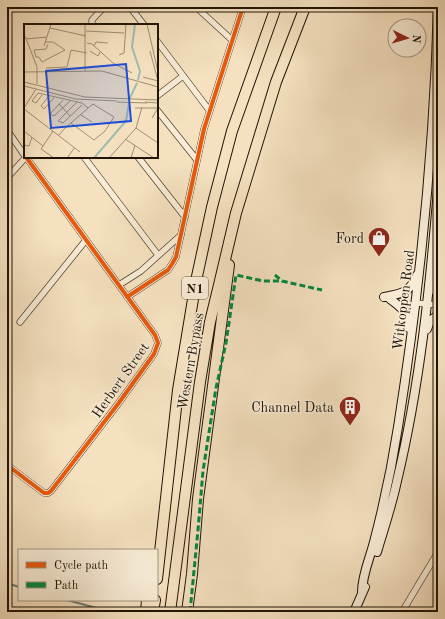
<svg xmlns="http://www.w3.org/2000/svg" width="445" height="619" font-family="'Old Standard TT',serif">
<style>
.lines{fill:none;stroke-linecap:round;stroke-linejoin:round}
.stream{stroke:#6a796e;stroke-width:2}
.street-casing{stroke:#544734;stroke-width:7}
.secondary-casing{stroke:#1f1406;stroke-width:10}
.highway-casing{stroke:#1f1406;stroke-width:12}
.street{stroke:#f8ecd6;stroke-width:5.5}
.secondary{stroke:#f8ecd6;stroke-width:8}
.highway{stroke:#f5e1c0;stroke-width:10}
.quiet{stroke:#00873e;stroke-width:3;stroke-dasharray:6 3;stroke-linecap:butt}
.cycleway-casing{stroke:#f8ecd6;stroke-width:6}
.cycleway{stroke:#e8590c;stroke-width:4}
.labels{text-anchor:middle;stroke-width:3;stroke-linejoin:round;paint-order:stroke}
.shield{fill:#f8ecd6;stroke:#605544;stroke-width:1}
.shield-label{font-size:13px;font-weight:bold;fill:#1f1406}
.poi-label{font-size:14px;fill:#1f1406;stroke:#f8ecd6;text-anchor:end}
.street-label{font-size:14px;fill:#1f1406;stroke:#f8ecd6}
.inset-river{fill:none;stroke:#9cbdb3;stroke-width:2}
.inset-road{fill:none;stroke:#9f8f76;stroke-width:1}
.view{fill:#1d4ed8;fill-opacity:0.15;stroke:#1d4ed8;stroke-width:2}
.inset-edge{fill:none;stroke:#1f1406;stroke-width:2}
</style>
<rect width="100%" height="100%" fill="#f5e1c0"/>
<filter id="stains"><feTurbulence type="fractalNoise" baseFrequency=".005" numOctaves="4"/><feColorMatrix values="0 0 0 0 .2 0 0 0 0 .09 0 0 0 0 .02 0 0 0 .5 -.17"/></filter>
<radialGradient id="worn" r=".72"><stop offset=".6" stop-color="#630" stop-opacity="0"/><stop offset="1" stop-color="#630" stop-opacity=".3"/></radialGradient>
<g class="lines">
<!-- stream -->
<path class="stream" d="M7,583L19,587
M67,600L111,612"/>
<!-- street casing -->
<g class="street-casing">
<path id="street" d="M130,7L144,25
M196,7L232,40
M92,25V20L104,7
M157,41L209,110
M157,96L183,76
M157,110L197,160
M7,130L25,156
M84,157L158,255
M138,157L185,217
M7,178L26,157
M119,285L141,271L181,235
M127,297L168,270L172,264L176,257L204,129L243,7
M416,303L438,305
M20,322L86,240
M7,465L44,493H48L51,491L118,404L154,354L158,343L155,335L26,157
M402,612L438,552"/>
</g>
<!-- secondary casing -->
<g class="secondary-casing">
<path id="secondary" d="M432,280L434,288L438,295
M384,297C401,294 410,293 417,275
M390,299C401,307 409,313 409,328
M427,329L430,321L438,315
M377,552C384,528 392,505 397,481C420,385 430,287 438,189
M362,592C362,575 370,558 374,542C384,504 392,466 398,427C420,288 434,148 438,7
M354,612L365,587"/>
</g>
<!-- highway casing -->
<g class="highway-casing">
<path id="highway" d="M157,579L178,390L196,281L212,207L232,131L276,7
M146,612L147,600
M153,612L155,600
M170,612L200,382L210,322L219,285L236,213L258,141L276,82L305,7
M187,612L192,574L198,499L229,265"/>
</g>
<!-- street -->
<use href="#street" class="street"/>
<!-- secondary -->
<use href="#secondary" class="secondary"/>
<!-- highway -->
<use href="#highway" class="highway"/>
<!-- quiet -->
<path class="quiet" d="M275,275L282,281L322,290
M7,611L20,612
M190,612L198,530L203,471L216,388L226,343L236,275L263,281H282"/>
<!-- cycleway casing -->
<g class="cycleway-casing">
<path id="cycleway" d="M127,297L168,270L172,264L176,257L204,129L243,7
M7,465L44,493H48L51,491L118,404L154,354L158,343L155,335L26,157"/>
</g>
<!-- cycleway -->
<use href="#cycleway" class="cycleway"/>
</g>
<!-- icons -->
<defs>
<g id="shop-pin" transform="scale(1.15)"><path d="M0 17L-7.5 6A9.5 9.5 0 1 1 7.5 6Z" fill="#8f2418" stroke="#f8ecd6"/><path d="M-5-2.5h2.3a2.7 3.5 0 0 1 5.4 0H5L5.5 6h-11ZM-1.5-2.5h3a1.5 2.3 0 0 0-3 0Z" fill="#fff"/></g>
<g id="building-pin" transform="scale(1.15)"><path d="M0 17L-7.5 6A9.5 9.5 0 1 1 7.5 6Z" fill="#8f2418" stroke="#f8ecd6"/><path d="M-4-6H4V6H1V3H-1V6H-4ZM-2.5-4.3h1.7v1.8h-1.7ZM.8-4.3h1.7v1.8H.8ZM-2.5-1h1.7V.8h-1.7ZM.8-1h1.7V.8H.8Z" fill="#fff"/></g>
</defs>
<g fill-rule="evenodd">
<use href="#shop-pin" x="379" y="238"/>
<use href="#building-pin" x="350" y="407"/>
</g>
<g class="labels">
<!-- shield labels -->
<rect class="shield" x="182" y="277" width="26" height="22" rx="3"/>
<g class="shield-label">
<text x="195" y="293">N1</text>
</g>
<!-- poi labels -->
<g class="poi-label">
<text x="364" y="243">Ford</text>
<text x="334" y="412">Channel Data</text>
</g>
<!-- street labels -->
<g class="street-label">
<text transform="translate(403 300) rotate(-83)" y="5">Witkoppen Road</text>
<text transform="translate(190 361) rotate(-80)" y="5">Western Bypass</text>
<text transform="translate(120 380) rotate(-55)" y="5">Herbert Street</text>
</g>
</g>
<!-- overview -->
<g transform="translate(24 24)">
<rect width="134" height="134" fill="#f5e1c0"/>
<path class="inset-river" d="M111,0L108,23L116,47L114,56M106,74L113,59M70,134L102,97L105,79"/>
<path class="inset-road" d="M61,0V47M123,0L134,48M26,4L62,12M62,7L100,9M1,12L13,43V60M2,15L23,13M21,18H29L41,26L18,38L15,33H12L10,26L22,25L24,20M63,19L68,20L89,39L108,49M20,22L27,0M70,22L72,18L84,19M66,27L74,32L76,28M95,31L100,29L102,0M22,44L43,43L47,26L63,29M0,48L78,47L134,63M119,53L134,57L126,27M0,58L61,73L134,76M0,62L52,75L93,77M18,71L12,79L8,77L14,69L58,79L64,84M24,73L17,82L20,85L30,74M39,76L26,90L30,92L46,77M53,78L34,97L39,99L58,81M93,78L123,79M121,78L134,79M35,80L46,92M0,84L12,65M111,84H134L128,94M0,85L56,128M57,91L68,98M112,104L134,119M0,107L19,122M29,107L17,125L30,134M35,111L41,104L69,80L90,93L81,107L70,116L47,99M101,115L130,134M0,121L5,122L8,113M43,134L51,123M85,134L112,104L118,83M107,134L111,121"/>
<path class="view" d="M102,40L107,97L27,104L22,47Z"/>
<rect width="134" height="134" class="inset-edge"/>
</g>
<!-- margin -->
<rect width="445" height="619" fill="none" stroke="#f5e1c0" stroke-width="24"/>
<rect x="8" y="8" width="429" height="603" fill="none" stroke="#1f1406" stroke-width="2"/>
<rect x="12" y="12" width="421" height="595" fill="none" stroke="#1f1406"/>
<!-- legend -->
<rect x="18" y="549" width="140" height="52" fill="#f8ecd6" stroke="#a19683"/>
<rect x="26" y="562" width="20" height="6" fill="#e8590c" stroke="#a19683"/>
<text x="54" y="569" font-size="12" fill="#1f1406">Cycle path</text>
<rect x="26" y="582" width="20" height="6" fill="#00873e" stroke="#a19683"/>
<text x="54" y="589" font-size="12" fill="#1f1406">Path</text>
<!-- north arrow -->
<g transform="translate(407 38) rotate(95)"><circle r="19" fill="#f8ecd6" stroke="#a19683"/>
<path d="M0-3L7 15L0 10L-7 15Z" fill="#8f2418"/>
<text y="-6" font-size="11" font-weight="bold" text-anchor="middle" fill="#1f1406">N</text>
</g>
<rect width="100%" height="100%" filter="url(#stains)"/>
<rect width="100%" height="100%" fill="url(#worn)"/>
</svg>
